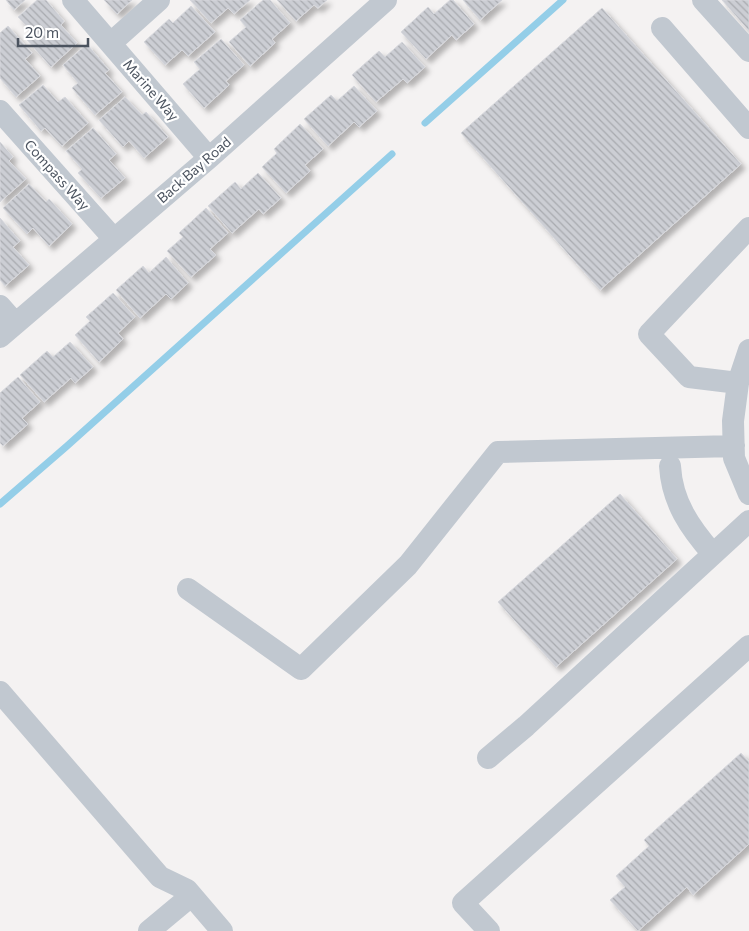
<svg xmlns="http://www.w3.org/2000/svg" width="749" height="931" font-family="Commissioner,sans-serif">
<style>
.lines{fill:none;stroke-linecap:round;stroke-linejoin:round}
.stream{stroke:#94cee8;stroke-width:7}
.building{fill:url(#building-back-hatch);stroke:#d7d8dd;filter:url(#shadow)}
.minor{stroke:#c1c8d0;stroke-width:22}
.labels{text-anchor:middle;stroke-width:4.5;stroke-linejoin:round;paint-order:stroke}
.street-label{font-size:14px;fill:#4b535f;stroke:#fff}
</style>
<defs>
<pattern id="building-back-hatch" width="6" height="6" patternUnits="userSpaceOnUse" patternTransform="scale(1.25)"><rect width="6" height="6" fill="#ccced4"/><path d="M-1 5l2 2M0 0l6 6M5-1l2 2" fill="none" stroke="#a8aaaf"/></pattern>
<filter id="shadow"><feDropShadow dx="4.5" dy="4.5" stdDeviation="2.5" flood-color="#0004"/></filter>
</defs>
<rect width="100%" height="100%" fill="#f4f2f2"/>
<g class="lines">
<!-- stream -->
<path class="stream" d="M425,123L563,0
M0,504L67,446L392,154"/>
</g>
<!-- building -->
<path class="building" d="M6,0H25L14,10Z
M37,0H46L64,21L61,25L77,43L51,67L27,40L34,34L18,17Z
M104,0H132L117,14Z
M190,0H250L234,14L228,8L211,23Z
M263,0H270L290,23L272,39L275,43L250,66L229,42L246,27L240,20Z
M277,0H327L318,8L314,5L296,21Z
M450,0H453L474,24L456,40L452,35L426,59L401,32L428,7L434,14Z
M463,0H502L480,20Z
M722,0H749V31Z
M191,6L215,32L188,56L182,50L165,65L144,42L169,19L173,23Z
M602,8L741,164L600,290L461,133Z
M8,26L32,53L25,59L40,76L16,97L0,78V33Z
M221,39L244,65L226,81L229,85L204,108L183,84L200,69L194,62Z
M402,42L425,67L407,83L403,79L376,102L352,75L379,51L385,57Z
M87,44L109,70L105,73L122,92L95,115L72,88L78,83L63,65Z
M43,85L58,102L65,97L88,123L62,146L45,128L41,131L19,105Z
M354,86L377,111L359,127L354,122L328,146L304,119L331,95L337,101Z
M125,97L142,115L146,112L168,137L144,158L129,141L123,147L99,120Z
M300,124L323,149L305,165L310,171L286,193L262,167L277,153L274,149Z
M93,128L116,154L109,160L125,178L101,198L78,173L82,169L66,151Z
M0,142L13,157L9,161L26,179L0,202Z
M258,173L281,198L263,214L259,209L232,233L208,206L235,182L241,189Z
M29,184L46,202L49,199L72,224L49,246L33,228L27,234L3,208Z
M206,208L228,233L210,249L216,255L191,277L167,251L183,237L179,233Z
M0,218L20,241L13,247L29,265L5,286L0,280Z
M166,257L188,283L171,299L166,294L140,318L116,290L143,266L149,273Z
M113,293L135,317L118,333L123,339L99,362L75,335L90,321L86,317Z
M70,342L93,367L75,383L71,378L44,402L20,375L47,351L53,357Z
M18,377L40,402L22,418L28,424L3,446L0,443V393Z
M620,494L677,559L556,667L498,602Z
M741,753L749,762V844L693,895L687,887L638,931L610,900L625,887L616,876L649,846L644,840Z"/>
<g class="lines">
<!-- minor -->
<path class="minor" d="M73,0L209,158
M703,0L749,51
M662,28L749,128
M111,43L159,0
M0,111L114,239
M0,306L15,323
M0,337L209,158L386,0
M749,350L738,383L733,421L734,458L749,494
M738,383L689,377L649,334L749,228
M670,466C672,502 690,528 713,554
M188,589L301,669L408,565L498,452L734,446
M0,692L160,877L187,890L222,931
M488,758L526,726L749,521
M149,931L191,896
M489,931L463,903L749,646"/>
</g>
<g class="labels">
<!-- street labels -->
<g class="street-label">
<text transform="translate(151 90) rotate(49)" y="5">Marine Way</text>
<text transform="translate(194 170) rotate(-41)" y="5">Back Bay Road</text>
<text transform="translate(57 175) rotate(48)" y="5">Compass Way</text>
</g>
</g>
<!-- scale -->
<path d="M18 38v8h70v-8" fill="none" stroke="#4b535f" stroke-width="2.5"/>
<text x="25" y="38" font-size="15" fill="#4b535f" stroke="#ffffff" stroke-width="4" paint-order="stroke">20 m</text>
</svg>
